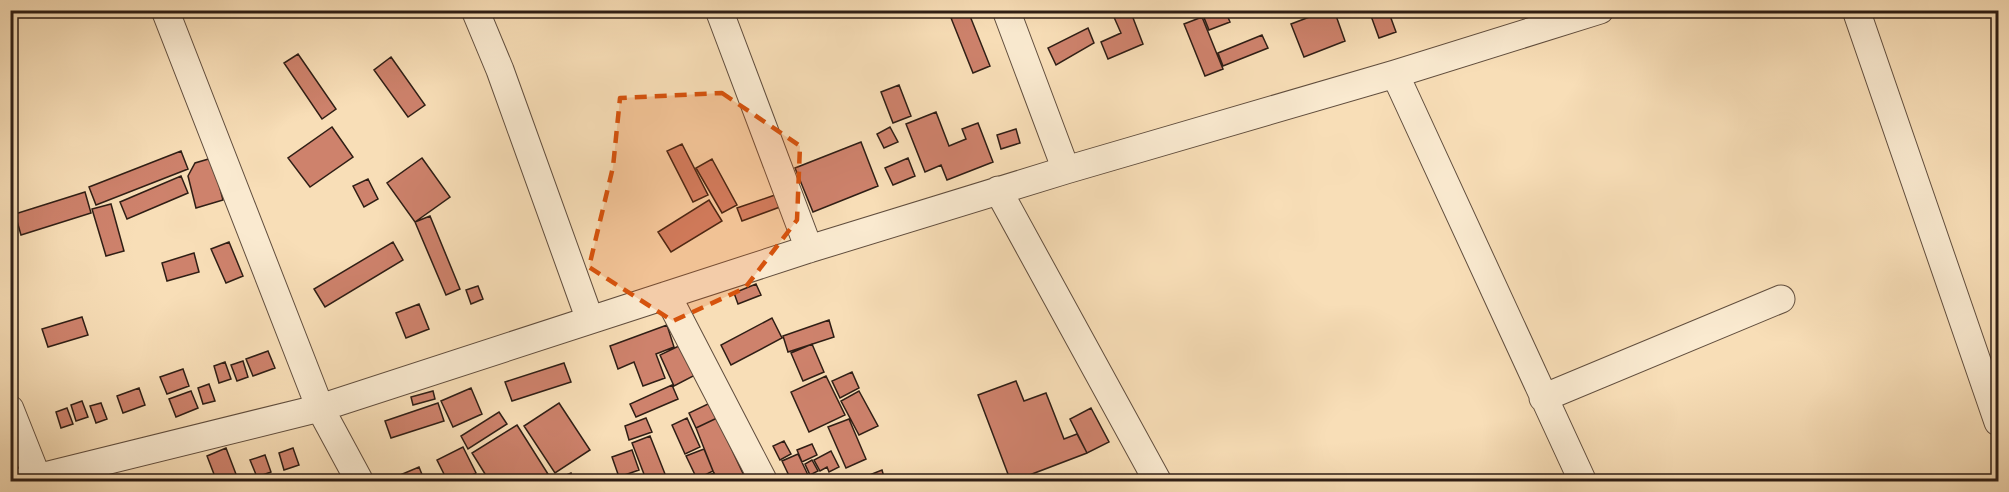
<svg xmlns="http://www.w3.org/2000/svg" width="2009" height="492" font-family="'IM FELL Double Pica',serif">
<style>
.building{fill:#ce826c;stroke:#2f1e15;stroke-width:1.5}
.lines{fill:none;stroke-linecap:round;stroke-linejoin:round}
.minor-casing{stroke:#614e3e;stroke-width:29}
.minor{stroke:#faead0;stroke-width:27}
.marked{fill:#d6530d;fill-opacity:0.2;stroke:#d6530d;stroke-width:4.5;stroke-dasharray:12 8;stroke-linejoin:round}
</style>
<rect width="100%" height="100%" fill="#f8deb7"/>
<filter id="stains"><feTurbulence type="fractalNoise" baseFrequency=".00333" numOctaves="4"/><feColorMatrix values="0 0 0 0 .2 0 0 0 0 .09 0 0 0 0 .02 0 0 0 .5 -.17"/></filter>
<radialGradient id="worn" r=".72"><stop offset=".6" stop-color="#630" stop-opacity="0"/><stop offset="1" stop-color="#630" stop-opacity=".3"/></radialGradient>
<!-- building -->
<path class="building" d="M1124,10H1130L1143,44L1108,59L1101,42L1121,33L1113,15Z
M1201,10H1225L1230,22L1209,30Z
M1310,10H1334L1345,41L1304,57L1291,24L1312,16Z
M1384,10H1388L1396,32L1379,38L1371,16Z
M968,11L990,66L973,73L951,18Z
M1202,17L1223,69L1205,76L1184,24Z
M1088,28L1094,43L1056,65L1048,48Z
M1262,35L1268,48L1223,66L1218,53Z
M298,54L336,109L322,119L284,63Z
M391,57L425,105L408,117L374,70Z
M899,85L911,116L893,123L881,92Z
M936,112L949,146L966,139L962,129L978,123L993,162L947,180L941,165L925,172L906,124Z
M332,127L353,157L310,187L288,158Z
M890,127L898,142L884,148L877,134Z
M1016,129L1020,143L1001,149L997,135Z
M861,142L878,186L813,212L795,168Z
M682,144L708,195L693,202L667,151Z
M181,151L188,169L96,205L89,187Z
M212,158L223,200L196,208L188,176L195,163Z
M422,158L450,197L415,222L387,183Z
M908,158L915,176L893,185L885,168Z
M712,159L737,205L722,213L696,168Z
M181,176L188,193L127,219L120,202Z
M368,179L378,199L364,207L353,186Z
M85,192L91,213L21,235L15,214Z
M775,195L780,207L742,221L737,208Z
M709,200L722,221L671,252L658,232Z
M111,204L124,251L106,256L92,209Z
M430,216L460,289L446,295L415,222Z
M229,242L243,276L226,283L211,249Z
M393,242L403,260L325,307L314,289Z
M194,253L199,272L167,281L162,263Z
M756,284L761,295L738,304L734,293Z
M478,286L483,299L471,304L466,290Z
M419,304L429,329L406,338L396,313Z
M82,317L88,335L48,347L42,329Z
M772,318L782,338L731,365L721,345Z
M829,320L834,337L788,352L783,336Z
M667,325L674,347L656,354L665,378L643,386L634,362L618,369L610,346Z
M687,342L701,372L674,386L660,355Z
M812,344L824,372L803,381L791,353Z
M268,351L275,368L253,376L246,359Z
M243,361L248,377L237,381L231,365Z
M225,362L231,379L219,383L214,366Z
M564,363L571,382L512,401L505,382Z
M183,369L189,386L167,394L160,377Z
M852,372L859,388L840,398L832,381Z
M826,376L845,415L809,432L791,392Z
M1016,381L1024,401L1046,393L1064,439L1077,434L1087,453L1011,482L978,395Z
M209,384L215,401L203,404L198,388Z
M672,385L678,399L636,417L630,404Z
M139,388L145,405L123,413L117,396Z
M471,388L482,414L453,427L441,401Z
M191,391L198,408L176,417L169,399Z
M433,391L435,399L413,405L411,397Z
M859,391L878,426L859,435L841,401Z
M82,401L88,417L76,421L71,405Z
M101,403L107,419L96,423L90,406Z
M438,403L444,421L391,438L385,421Z
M559,403L590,450L555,473L524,426Z
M710,403L717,418L696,428L689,413Z
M67,408L73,424L61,428L56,412Z
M1091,408L1109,442L1087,453L1070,419Z
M499,412L507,424L468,449L461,436Z
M646,418L652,432L629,440L625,426Z
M687,418L700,447L685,454L672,425Z
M717,418L747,482H719L713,471L696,428Z
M849,419L866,459L846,468L828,427Z
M517,425L548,474L535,482H490L472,453Z
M650,436L667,479L660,482H647L632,443Z
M784,441L791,454L780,460L773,446Z
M812,444L817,455L802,462L797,450Z
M463,447L476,473L459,482H448L437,460Z
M226,448L239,482H217L207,456Z
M293,448L299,465L284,470L279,453Z
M704,449L713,471L697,479L686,456Z
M632,450L639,470L619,477L612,457Z
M831,451L839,467L829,472L827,467L820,471L814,460Z
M798,454L808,475L792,482L782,461Z
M265,455L271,472L257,477L250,460Z
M812,460L818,471L810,475L805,464Z
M419,467L425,482L386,481Z
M882,470L884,477L873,482H852Z
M571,473L574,482H550Z
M714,473L717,482H698L697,480Z"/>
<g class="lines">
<!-- minor casing -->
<g class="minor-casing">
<path id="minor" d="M165,10L320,408L360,482
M475,10L500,70L590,320
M719,10L809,249
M1006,10L1066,170
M1856,10L1998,422
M1395,74L1583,482
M998,190L1158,482
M667,295L764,482
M1543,398L1781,299
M10,409L39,482
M20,482L320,408L809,249L1066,170L1395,74L1600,10"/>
</g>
<!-- minor -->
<use href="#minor" class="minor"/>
</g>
<!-- marked area -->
<path class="marked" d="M722,93L800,146L797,220L745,288L673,321L589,267L613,167L620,98Z"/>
<!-- margin -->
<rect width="2009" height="492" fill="none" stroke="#f8deb7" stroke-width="36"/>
<rect x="12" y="12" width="1985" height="468" fill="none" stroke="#2f1e15" stroke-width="3"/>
<rect x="18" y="18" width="1973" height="456" fill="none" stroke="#2f1e15" stroke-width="1.5"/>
<rect width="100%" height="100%" filter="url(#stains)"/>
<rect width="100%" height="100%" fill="url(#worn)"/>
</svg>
